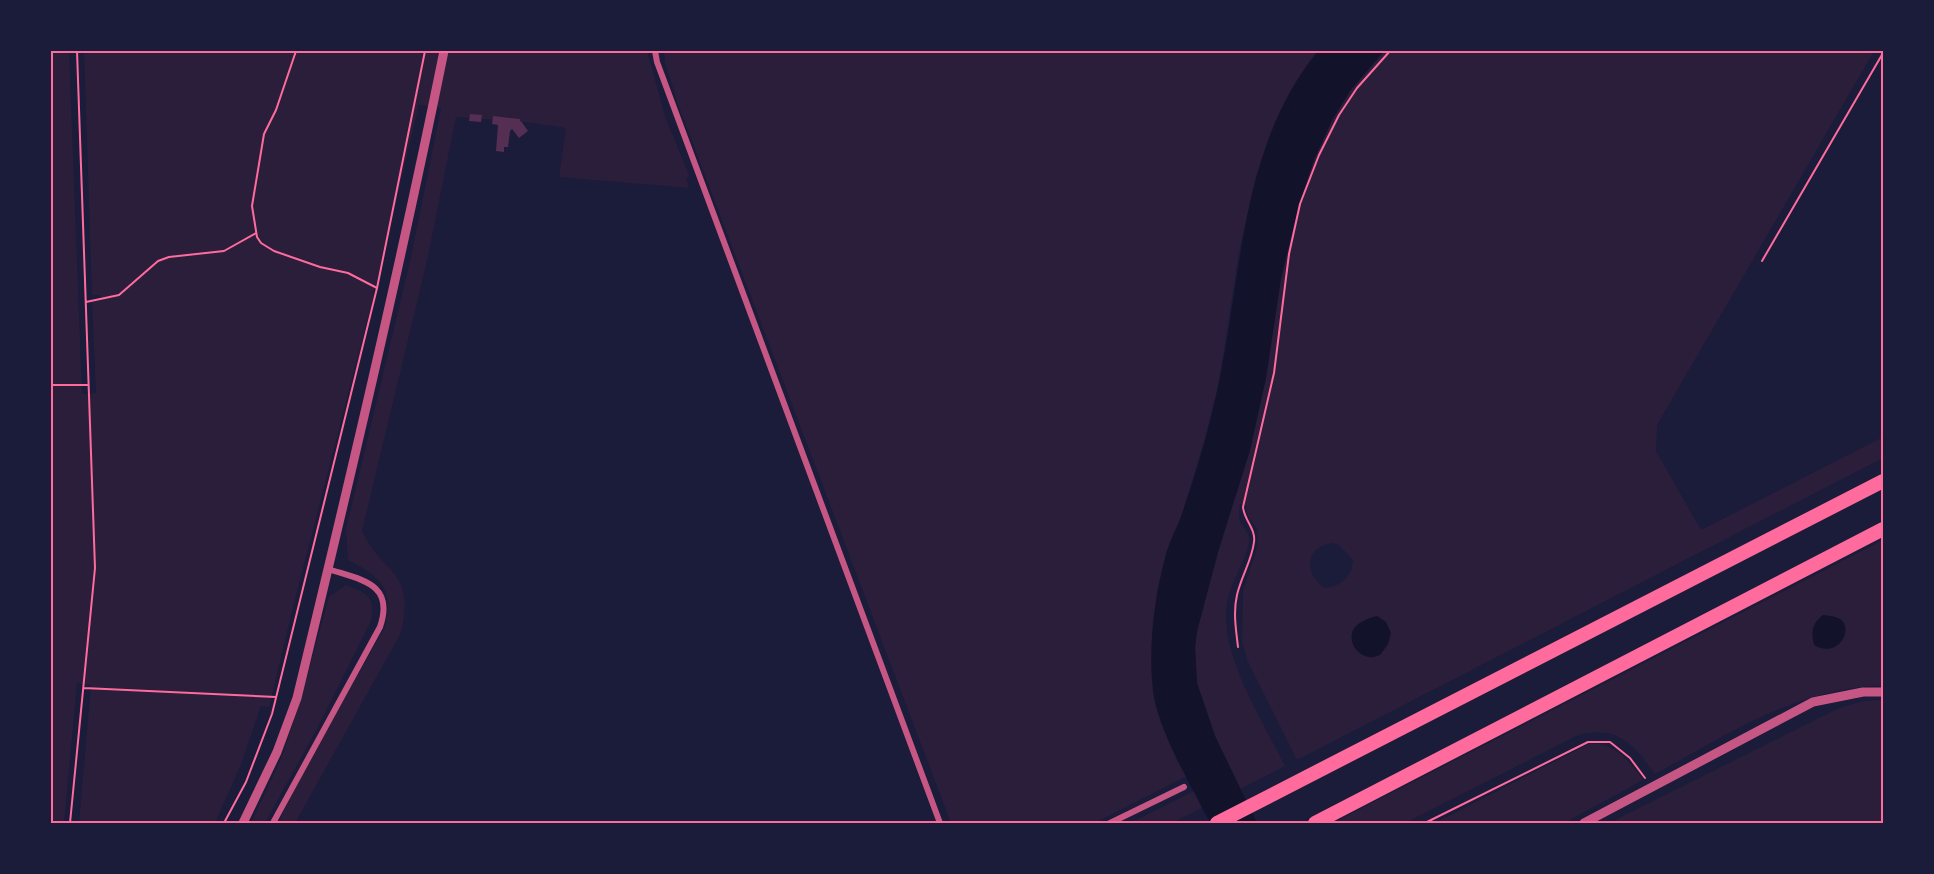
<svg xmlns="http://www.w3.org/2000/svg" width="1934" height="874" font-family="Rubik,sans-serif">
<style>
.green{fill:#2a1e3b;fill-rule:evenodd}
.water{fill:#12122b}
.building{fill:#542f53}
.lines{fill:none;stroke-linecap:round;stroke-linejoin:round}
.path{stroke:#ff6b9d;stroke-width:2}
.minor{stroke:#c65784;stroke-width:6}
.tertiary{stroke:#c65784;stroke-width:9}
.motorway{stroke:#ff6b9d;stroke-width:14}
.neatline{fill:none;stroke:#ff6b9d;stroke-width:2}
</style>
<rect width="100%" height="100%" fill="#1b1b3a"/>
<!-- green -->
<path class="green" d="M51,51H69L82,394L96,393L92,301H102L101,295H92L84,51H647L666,119L690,177H686L689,188L559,177L566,128L526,122L456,117L427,261L362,531C385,578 415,568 401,633L295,823H278L305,768L385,627C394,588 381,577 348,560L346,529L411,257L441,108L419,105L376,285H375L373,293L374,294L295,599L269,707L261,706L240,767L215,823H79L91,685L77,683L64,823H51Z
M664,51H1318L1296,82L1283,107L1255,180L1239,252L1219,382L1204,442L1181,517L1166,553L1157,592L1152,645L1154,699L1161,723L1187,776L1094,823H951L679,107L665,63Z
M1384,51H1874L1657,425L1656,451L1701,530L1883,437V458L1297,760L1247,660L1242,641L1243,591L1258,545L1257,529L1248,516L1245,504H1240C1239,509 1239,514 1239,518C1241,528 1251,531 1249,543C1245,562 1232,580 1228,599C1216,650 1263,721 1285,766L1240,789L1215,736L1197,683L1195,648L1197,631L1218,552L1250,450L1266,378L1280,279L1299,204L1314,160L1332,120L1350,91ZM1333,543L1339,545L1353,560C1352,577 1342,586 1324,588C1304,572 1304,547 1333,543Z
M1883,540V685C1854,687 1825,692 1798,702C1748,719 1701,749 1655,774C1633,744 1618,725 1578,735L1405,823H1333Z
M346,585C367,593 376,596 371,621L319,725L265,823H251L281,759L297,712L329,597Z
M1883,700V823H1609L1839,708L1864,701Z
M1589,744C1615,742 1629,761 1643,780L1564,823H1435Z
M1194,791L1202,808L1172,823H1130Z"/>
<!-- water -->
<path class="water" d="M1318,51H1384L1350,91L1332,120L1314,160L1299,204L1281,279L1266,378L1250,450L1218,552L1197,631L1195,648L1197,683L1215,736L1257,823H1210C1189,780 1155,728 1152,681C1149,639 1155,595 1166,555C1169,542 1176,530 1181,517C1196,474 1210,427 1219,382C1243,269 1241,145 1318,51Z
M1823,615C1828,616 1834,616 1838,618C1856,626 1839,660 1814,645C1811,631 1812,624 1823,615Z
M1377,616L1386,622L1391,633L1388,644L1380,655C1376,656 1373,658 1370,657C1356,656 1346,639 1355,627C1360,621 1370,618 1377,616Z"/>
<!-- building -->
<path class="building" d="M470,114L482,115L481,122L469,121Z
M493,116L520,119V122L521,121L528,131L519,138L512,129L510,131L508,147H504V152L496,151L498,125L492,124Z"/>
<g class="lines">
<!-- path -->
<path class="path" d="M296,51L276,110L264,134L252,206L257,237L261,243L274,251L320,267L348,273L377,288
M1762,261L1883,53
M86,302L119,295L158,261L169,257L224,251L256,233
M51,385H87
M1238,647C1236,630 1233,612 1237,595C1241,577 1252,560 1254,542C1256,529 1244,520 1243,507L1274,373L1289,254L1300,204L1319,155L1339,115L1357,88L1390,51
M84,688L276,697
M70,823L95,568L77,51
M224,823L246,782L272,714L377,288L425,51
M1425,823L1588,742H1610L1630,758L1645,778"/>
<!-- minor -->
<path class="minor" d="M655,51L657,62L940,823
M273,823L380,627C395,583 361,580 328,569
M1110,823L1184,787"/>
<!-- tertiary -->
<path class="tertiary" d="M243,823L277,752L297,698C349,483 400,268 444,51
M1584,823L1813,702L1863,692H1883"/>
<!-- motorway -->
<path class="motorway" d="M1217,823L1883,481
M1315,823L1883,529"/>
</g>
<!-- border -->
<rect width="1934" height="874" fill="none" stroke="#1b1b3a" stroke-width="105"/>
<rect x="52" y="52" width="1830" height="770" class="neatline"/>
</svg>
